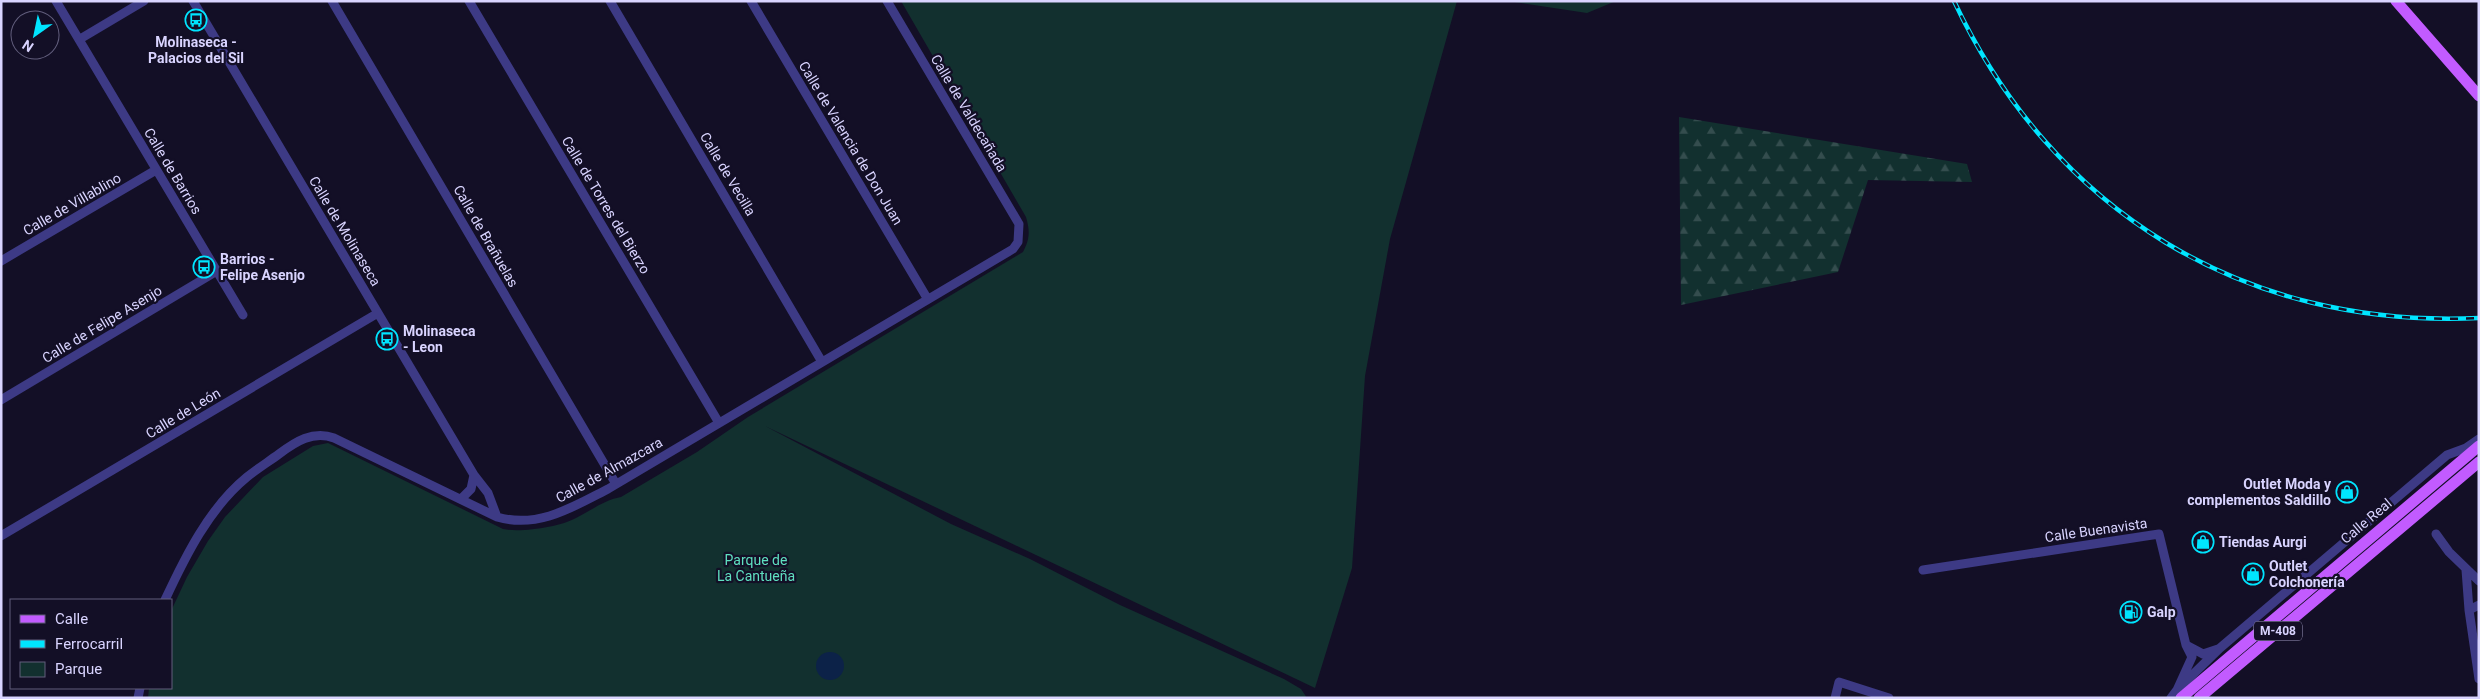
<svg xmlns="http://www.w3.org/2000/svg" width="2480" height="699" font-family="Roboto,sans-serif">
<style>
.green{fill:#12302f}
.forest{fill:url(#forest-firs)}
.water{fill:#0c2248}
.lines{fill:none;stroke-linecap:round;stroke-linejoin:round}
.minor{stroke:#3d3a85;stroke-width:9}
.major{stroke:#c25bff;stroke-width:11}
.rail-casing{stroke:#00e5ff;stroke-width:4.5}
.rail{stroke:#130f26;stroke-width:2.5;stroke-dasharray:8;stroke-linecap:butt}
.labels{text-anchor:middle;stroke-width:4.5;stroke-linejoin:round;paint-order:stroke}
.shield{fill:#130f26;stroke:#9e99be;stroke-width:1}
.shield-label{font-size:12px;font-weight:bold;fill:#d9d4ff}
.poi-label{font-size:14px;font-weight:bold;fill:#d9d4ff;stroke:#130f26;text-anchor:start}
.street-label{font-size:14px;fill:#d9d4ff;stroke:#130f26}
.park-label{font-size:14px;fill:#5fe0c0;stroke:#130f26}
</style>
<defs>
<pattern id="forest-firs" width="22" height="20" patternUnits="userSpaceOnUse" patternTransform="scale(1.25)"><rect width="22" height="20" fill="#12302f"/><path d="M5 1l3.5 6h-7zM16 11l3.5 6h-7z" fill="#344d4e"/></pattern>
</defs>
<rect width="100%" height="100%" fill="#130f26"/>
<!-- green -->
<path class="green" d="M901,1H1457L1390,239L1365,376L1352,568L1315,688L765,426L951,524L1030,559L1120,605L1284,679L1301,689L1307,698H148L149,688H171V611L187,577L208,541L225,517L263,477L313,446L328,443L503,529C520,533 560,527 576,518C592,510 604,500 621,497L697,452L748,417L1023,252C1030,239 1030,231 1026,217Z
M1508,1H1616L1587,13Z"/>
<!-- forest -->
<path class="forest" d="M1679,117L1967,164L1972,182L1868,180L1838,272L1681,305Z"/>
<!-- water -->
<path class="water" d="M816 666a14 14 0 1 1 28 0a14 14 0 1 1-28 0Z"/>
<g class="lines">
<!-- minor -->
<path class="minor" d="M56,1L243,315
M193,1L474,475L488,493L497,517
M332,1L616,484
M469,1L719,423
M610,1L822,362
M751,1L927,298
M80,39L144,1
M1,261L156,170
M1,400L217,271
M461,499L471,489L474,475
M2436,534L2449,552L2479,581
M1,536L378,313
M1923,570L2159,534L2186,645L2192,657L2177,690L2171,698
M2466,570L2469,610L2479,679
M165,600C185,557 209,508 247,477C257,469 268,462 279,454C295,442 313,430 334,438L497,517C538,529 573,507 608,489L1013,249L1018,242L1019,224L887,1
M2469,610L2479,605
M2186,645L2203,654L2218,649
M2181,686L2220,648L2447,455L2466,448L2479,439
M138,698L140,688
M1835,698L1839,682L1889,698"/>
<!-- major -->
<path class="major" d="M2396,1L2479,96
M2181,698L2479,446
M2199,698L2479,462"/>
<!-- rail casing -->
<g class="rail-casing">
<path id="rail" d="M1954,1C2053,212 2245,329 2479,318"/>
</g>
<!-- rail -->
<use href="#rail" class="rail"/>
</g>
<!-- icons -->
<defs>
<g id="bus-ring" transform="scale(1.125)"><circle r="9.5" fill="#130f26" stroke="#00e5ff" stroke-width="1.5"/><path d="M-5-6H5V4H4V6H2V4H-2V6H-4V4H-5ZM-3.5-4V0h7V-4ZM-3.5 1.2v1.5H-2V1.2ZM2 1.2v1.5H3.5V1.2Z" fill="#00e5ff"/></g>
<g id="shop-ring" transform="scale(1.125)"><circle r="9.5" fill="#130f26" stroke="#00e5ff" stroke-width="1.5"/><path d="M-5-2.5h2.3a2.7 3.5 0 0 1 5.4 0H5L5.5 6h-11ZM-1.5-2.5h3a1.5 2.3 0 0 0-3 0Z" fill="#00e5ff"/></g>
<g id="fuel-ring" transform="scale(1.125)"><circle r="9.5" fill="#130f26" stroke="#00e5ff" stroke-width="1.5"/><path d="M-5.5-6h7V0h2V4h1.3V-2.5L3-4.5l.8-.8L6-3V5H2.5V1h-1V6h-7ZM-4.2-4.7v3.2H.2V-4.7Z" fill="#00e5ff"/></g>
</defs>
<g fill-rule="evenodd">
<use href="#bus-ring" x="196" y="20"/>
<use href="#bus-ring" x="204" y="267"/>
<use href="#bus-ring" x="387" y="339"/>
<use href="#shop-ring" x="2347" y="492"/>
<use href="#shop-ring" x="2203" y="542"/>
<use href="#shop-ring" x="2253" y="574"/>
<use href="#fuel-ring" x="2131" y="612"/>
</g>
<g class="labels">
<!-- shield labels -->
<rect class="shield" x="2254" y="621.5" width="48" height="19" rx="4"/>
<g class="shield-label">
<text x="2278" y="635">M-408</text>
</g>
<!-- poi labels -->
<g class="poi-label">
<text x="196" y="47" text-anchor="middle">Molinaseca -<tspan x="196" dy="16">Palacios del Sil</tspan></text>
<text x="220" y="264">Barrios -<tspan x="220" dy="16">Felipe Asenjo</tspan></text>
<text x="403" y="336">Molinaseca<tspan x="403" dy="16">- Leon</tspan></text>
<text x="2331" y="489" text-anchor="end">Outlet Moda y<tspan x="2331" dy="16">complementos Saldillo</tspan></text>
<text x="2219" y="547">Tiendas Aurgi</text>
<text x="2269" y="571">Outlet<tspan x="2269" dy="16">Colchonería</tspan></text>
<text x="2147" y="617">Galp</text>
</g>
<!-- street labels -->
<g class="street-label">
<text transform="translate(969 113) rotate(59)" y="5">Calle de Valdecañada</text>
<text transform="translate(851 143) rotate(59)" y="5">Calle de Valencia de Don Juan</text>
<text transform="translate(173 171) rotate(59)" y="5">Calle de Barrios</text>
<text transform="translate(728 174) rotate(59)" y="5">Calle de Vecilla</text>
<text transform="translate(72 204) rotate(-30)" y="5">Calle de Villablino</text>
<text transform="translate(606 205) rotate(59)" y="5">Calle de Torres del Bierzo</text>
<text transform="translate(345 231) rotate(59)" y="5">Calle de Molinaseca</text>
<text transform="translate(486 236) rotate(60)" y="5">Calle de Brañuelas</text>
<text transform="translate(102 324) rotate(-31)" y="5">Calle de Felipe Asenjo</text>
<text transform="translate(183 413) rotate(-31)" y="5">Calle de León</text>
<text transform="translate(609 470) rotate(-29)" y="5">Calle de Almazcara</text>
<text transform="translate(2366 521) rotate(-40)" y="5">Calle Real</text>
<text transform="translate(2096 530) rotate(-8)" y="5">Calle Buenavista</text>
</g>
<!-- park labels -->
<g class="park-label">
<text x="756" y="565">Parque de<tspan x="756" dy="16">La Cantueña</tspan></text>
</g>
</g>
<!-- border -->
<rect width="2480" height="699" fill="none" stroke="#d9d4ff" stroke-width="5"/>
<!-- legend -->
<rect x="10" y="599" width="162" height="90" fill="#130f26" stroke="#625e7d"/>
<rect x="20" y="615" width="25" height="8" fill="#c25bff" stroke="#625e7d"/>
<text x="55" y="624" font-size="15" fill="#d9d4ff">Calle</text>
<rect x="20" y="640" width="25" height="8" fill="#00e5ff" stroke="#625e7d"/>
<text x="55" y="649" font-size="15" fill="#d9d4ff">Ferrocarril</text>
<rect x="20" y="662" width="25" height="15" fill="#12302f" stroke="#625e7d"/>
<text x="55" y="674" font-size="15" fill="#d9d4ff">Parque</text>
<!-- north arrow -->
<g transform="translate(35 35) rotate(213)"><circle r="24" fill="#130f26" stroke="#625e7d"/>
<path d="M0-4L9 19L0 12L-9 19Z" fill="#00e5ff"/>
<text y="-8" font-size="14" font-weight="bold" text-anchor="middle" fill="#d9d4ff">N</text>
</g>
</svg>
